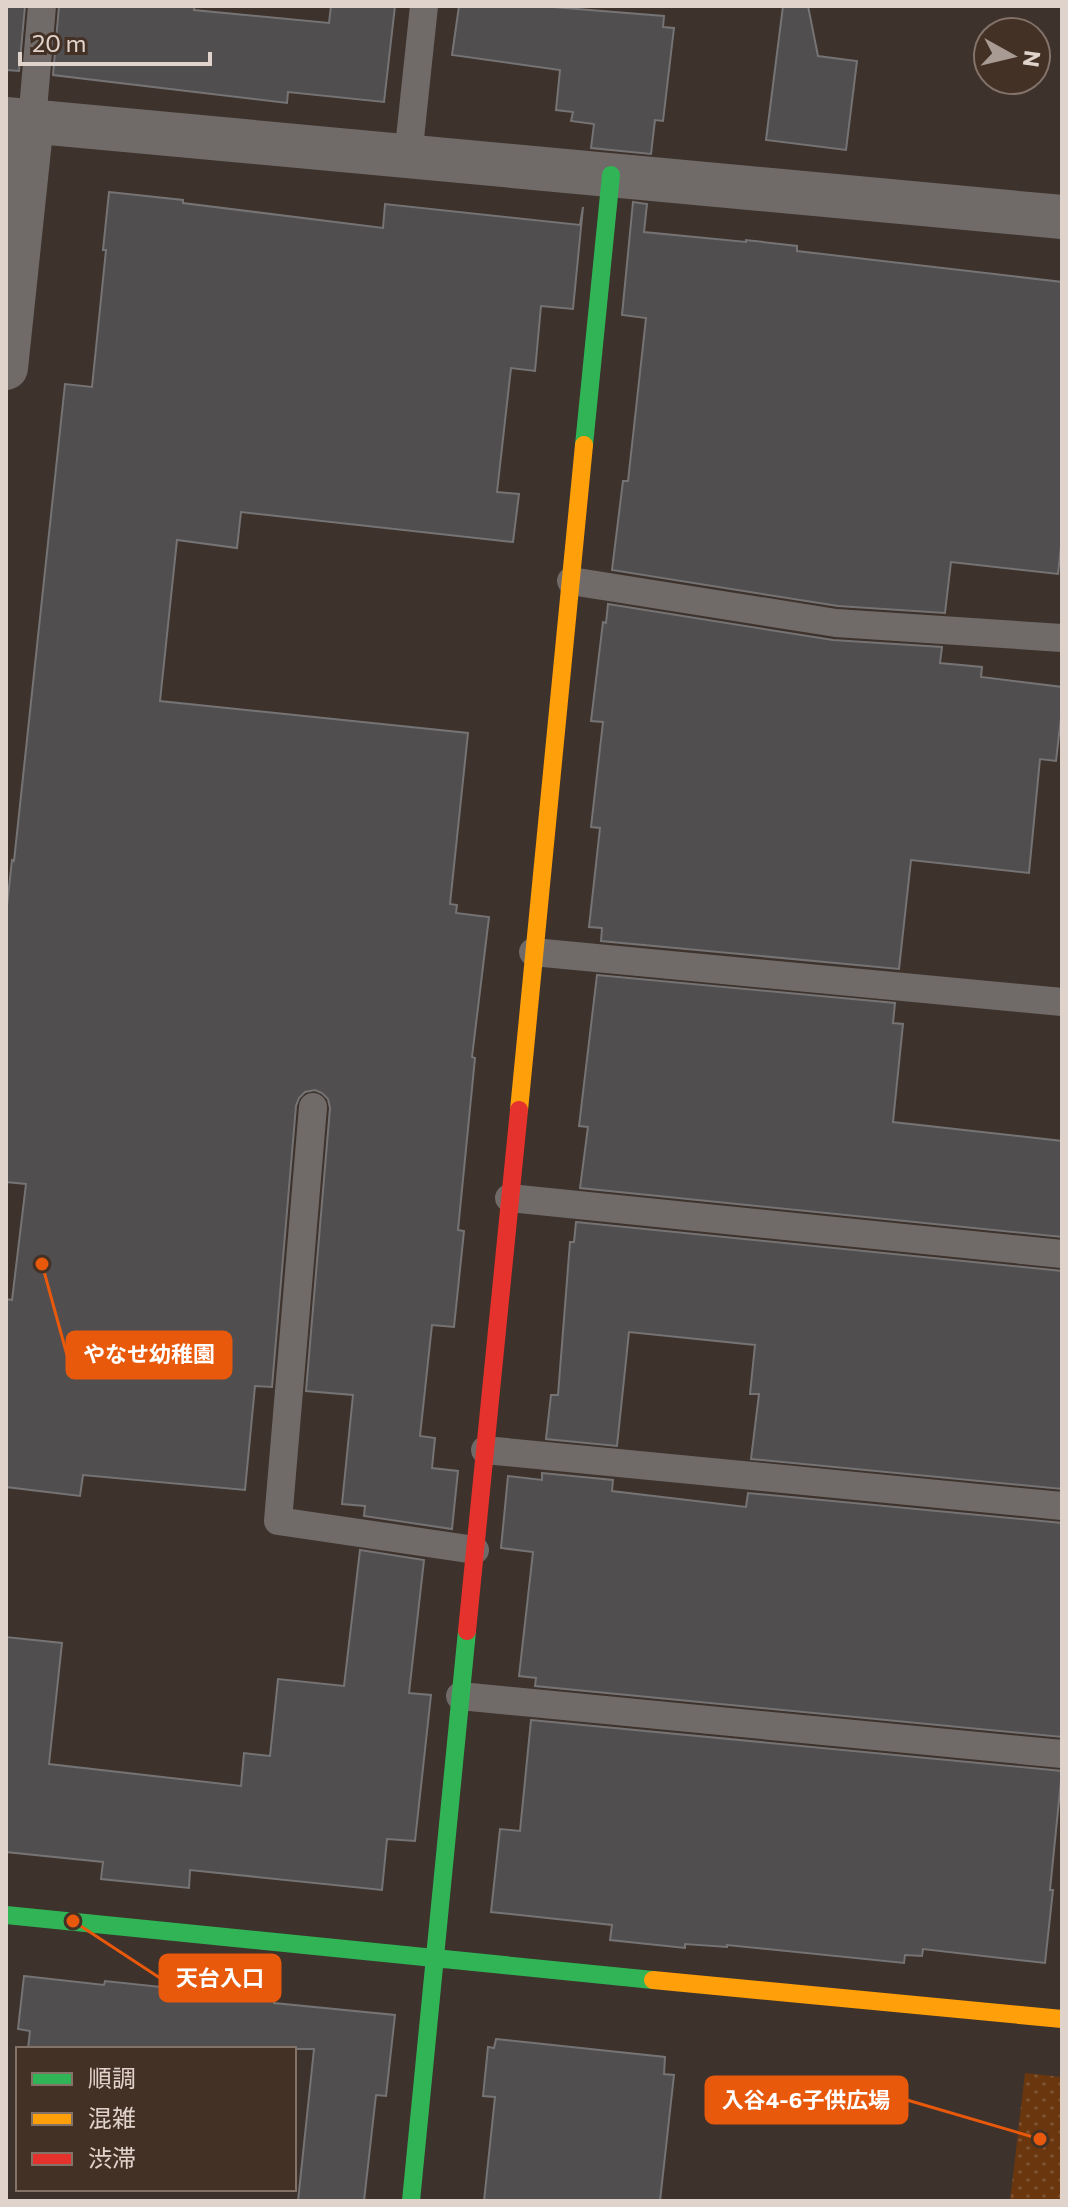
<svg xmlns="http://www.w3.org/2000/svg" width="1068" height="2207" font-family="Commissioner,'Noto Sans JP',sans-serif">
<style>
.grass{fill:url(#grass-dots)}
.building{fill:#504e4f;stroke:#757374;stroke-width:2}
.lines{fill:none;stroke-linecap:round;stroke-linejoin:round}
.lane{stroke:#706b68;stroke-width:28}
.street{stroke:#706b68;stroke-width:44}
.fast{stroke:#30b455;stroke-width:18}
.slow{stroke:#ff9f0a;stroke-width:18}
.jam{stroke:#e5322d;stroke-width:18}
.leader{fill:none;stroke:#e8590c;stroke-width:3}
.callout-dot{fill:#e8590c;stroke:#443125;stroke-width:3}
.callout{fill:#e8590c;stroke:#e8590c;stroke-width:3}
.callout-label{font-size:22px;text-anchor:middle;font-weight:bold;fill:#fff}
</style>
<defs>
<pattern id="grass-dots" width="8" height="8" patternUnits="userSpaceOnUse" patternTransform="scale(2)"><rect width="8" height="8" fill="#69360d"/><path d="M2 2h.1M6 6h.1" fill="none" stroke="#7e522f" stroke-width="1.8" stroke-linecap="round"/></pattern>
</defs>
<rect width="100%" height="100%" fill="#3d322c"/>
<!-- grass -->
<path class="grass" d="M1025,2073L1062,2077V2201H1010Z"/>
<!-- building -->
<path class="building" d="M6,6H25L19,71L6,70Z
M59,6H195L194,10L329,23L331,6H395L384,102L288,92L287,103L53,75Z
M459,6H540L664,16L663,27L674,28L663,121L655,120L651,154L591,148L594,124L571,121L573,112L556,110L560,70L452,55Z
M783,6H808L818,56L857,61L846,150L766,140Z
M109,192L183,200V203L383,228L385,204L580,225L583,207L573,309L541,306L535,371L511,368L497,492L519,494L513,542L241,512L237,548L177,540L160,701L468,733L450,904L457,905L456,913L489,917L472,1057L475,1058L458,1230L464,1231L454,1327L432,1325L420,1436L435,1438L432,1468L458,1471L452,1529L364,1516L365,1506L342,1504L353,1395L306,1391L330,1108L328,1099L322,1093L315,1090L305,1092L299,1098L296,1106L272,1387L255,1386L245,1490L83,1475L80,1496L6,1487V1299L12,1300L26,1184L6,1182V915L12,860L14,861L65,384L92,387L106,250H103Z
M633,202L647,204L644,232L746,242V240L797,246V251L1062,282V537L1058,574L951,562L945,613L838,606L612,570L623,481H628L646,318L622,315Z
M608,604L833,640L942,647L940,663L982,667L981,677L1062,687V709L1056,761L1040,759L1029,873L911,860L899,969L601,941L602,928L589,927L600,828L591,827L603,722L591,721L603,622L606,623Z
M597,975L895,1003L893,1023L903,1024L893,1122L1062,1141V1237L580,1188L588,1127L579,1126Z
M576,1222L1062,1271V1489L751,1459L759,1394H750L755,1345L629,1332L617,1446L546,1439L551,1395H558L570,1242H574Z
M542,1473L613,1480L612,1491L746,1507L748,1493L1062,1523V1737L535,1686L536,1678L519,1676L533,1552L501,1548L508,1476L542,1480Z
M360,1550L424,1560L409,1693L431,1695L415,1841L387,1839L382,1890L190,1870L189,1888L101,1879L103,1862L6,1852V1637L62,1643L49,1764L241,1786L244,1753L270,1756L278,1679L344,1686Z
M531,1720L1062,1771L1050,1890H1053L1045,1963L923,1949L922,1956L905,1955L904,1963L727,1945V1947L685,1944V1948L610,1940L612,1925L491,1912L500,1829L520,1831Z
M24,1976L104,1985L105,1981L274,1999V2003L395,2015L386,2096L376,2095L364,2201H298L314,2049H28L30,2031L18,2029Z
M496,2039L665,2057L664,2074L674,2075L660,2201H484L495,2097L483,2096L488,2047L494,2048Z"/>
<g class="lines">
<!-- lane -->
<path class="lane" d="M32,121L42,6
M408,157L424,6
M571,581L836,623L1062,638
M533,952L1062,1002
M313,1107L278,1521L475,1550
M509,1198L1062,1254
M485,1450L1062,1506
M460,1696L1062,1754"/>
<!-- street -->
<path class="street" d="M6,119L1062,217
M6,368L32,121"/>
<!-- fast -->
<path class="fast" d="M584,445L611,175
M6,1915L653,1980
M411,2201L467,1631"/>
<!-- slow -->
<path class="slow" d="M519,1110L584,445
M653,1980L1062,2019"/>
<!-- jam -->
<path class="jam" d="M467,1631L519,1110"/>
</g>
<!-- callouts -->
<path class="leader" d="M42 1264L67 1355M73 1921L160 1978M1040 2139L907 2100"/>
<g class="callout-dot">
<circle cx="42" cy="1264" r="8"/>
<circle cx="73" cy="1921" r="8"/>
<circle cx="1040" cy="2139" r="8"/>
</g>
<g class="callout">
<rect x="67" y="1332" width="164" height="46" rx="8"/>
<rect x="160" y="1955" width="120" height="46" rx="8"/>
<rect x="706" y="2077" width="201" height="46" rx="8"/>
</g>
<g class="callout-label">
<text x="149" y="1362">やなせ幼稚園</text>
<text x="220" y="1986">天台入口</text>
<text x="806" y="2108">入谷4-6子供広場</text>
</g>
<!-- border -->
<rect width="1068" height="2207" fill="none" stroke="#e0d3cc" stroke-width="16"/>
<!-- legend -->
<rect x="16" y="2047" width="280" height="144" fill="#443125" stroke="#827268" stroke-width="2"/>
<rect x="32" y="2073" width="40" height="12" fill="#30b455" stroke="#827268" stroke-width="2"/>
<text x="88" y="2087" font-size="24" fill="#e0d3cc">順調</text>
<rect x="32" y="2113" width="40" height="12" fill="#ff9f0a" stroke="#827268" stroke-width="2"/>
<text x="88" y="2127" font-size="24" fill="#e0d3cc">混雑</text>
<rect x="32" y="2153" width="40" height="12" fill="#e5322d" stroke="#827268" stroke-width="2"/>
<text x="88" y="2167" font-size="24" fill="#e0d3cc">渋滞</text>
<!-- north arrow -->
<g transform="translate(1012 56) rotate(98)"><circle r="38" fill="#443125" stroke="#827268" stroke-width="2"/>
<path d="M0-6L14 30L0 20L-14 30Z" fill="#a79b94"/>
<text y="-12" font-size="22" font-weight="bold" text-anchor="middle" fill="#e0d3cc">N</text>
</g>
<!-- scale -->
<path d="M20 52v12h190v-12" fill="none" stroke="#e0d3cc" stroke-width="4"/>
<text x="32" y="52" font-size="24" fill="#e0d3cc" stroke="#443125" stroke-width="6" paint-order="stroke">20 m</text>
</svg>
